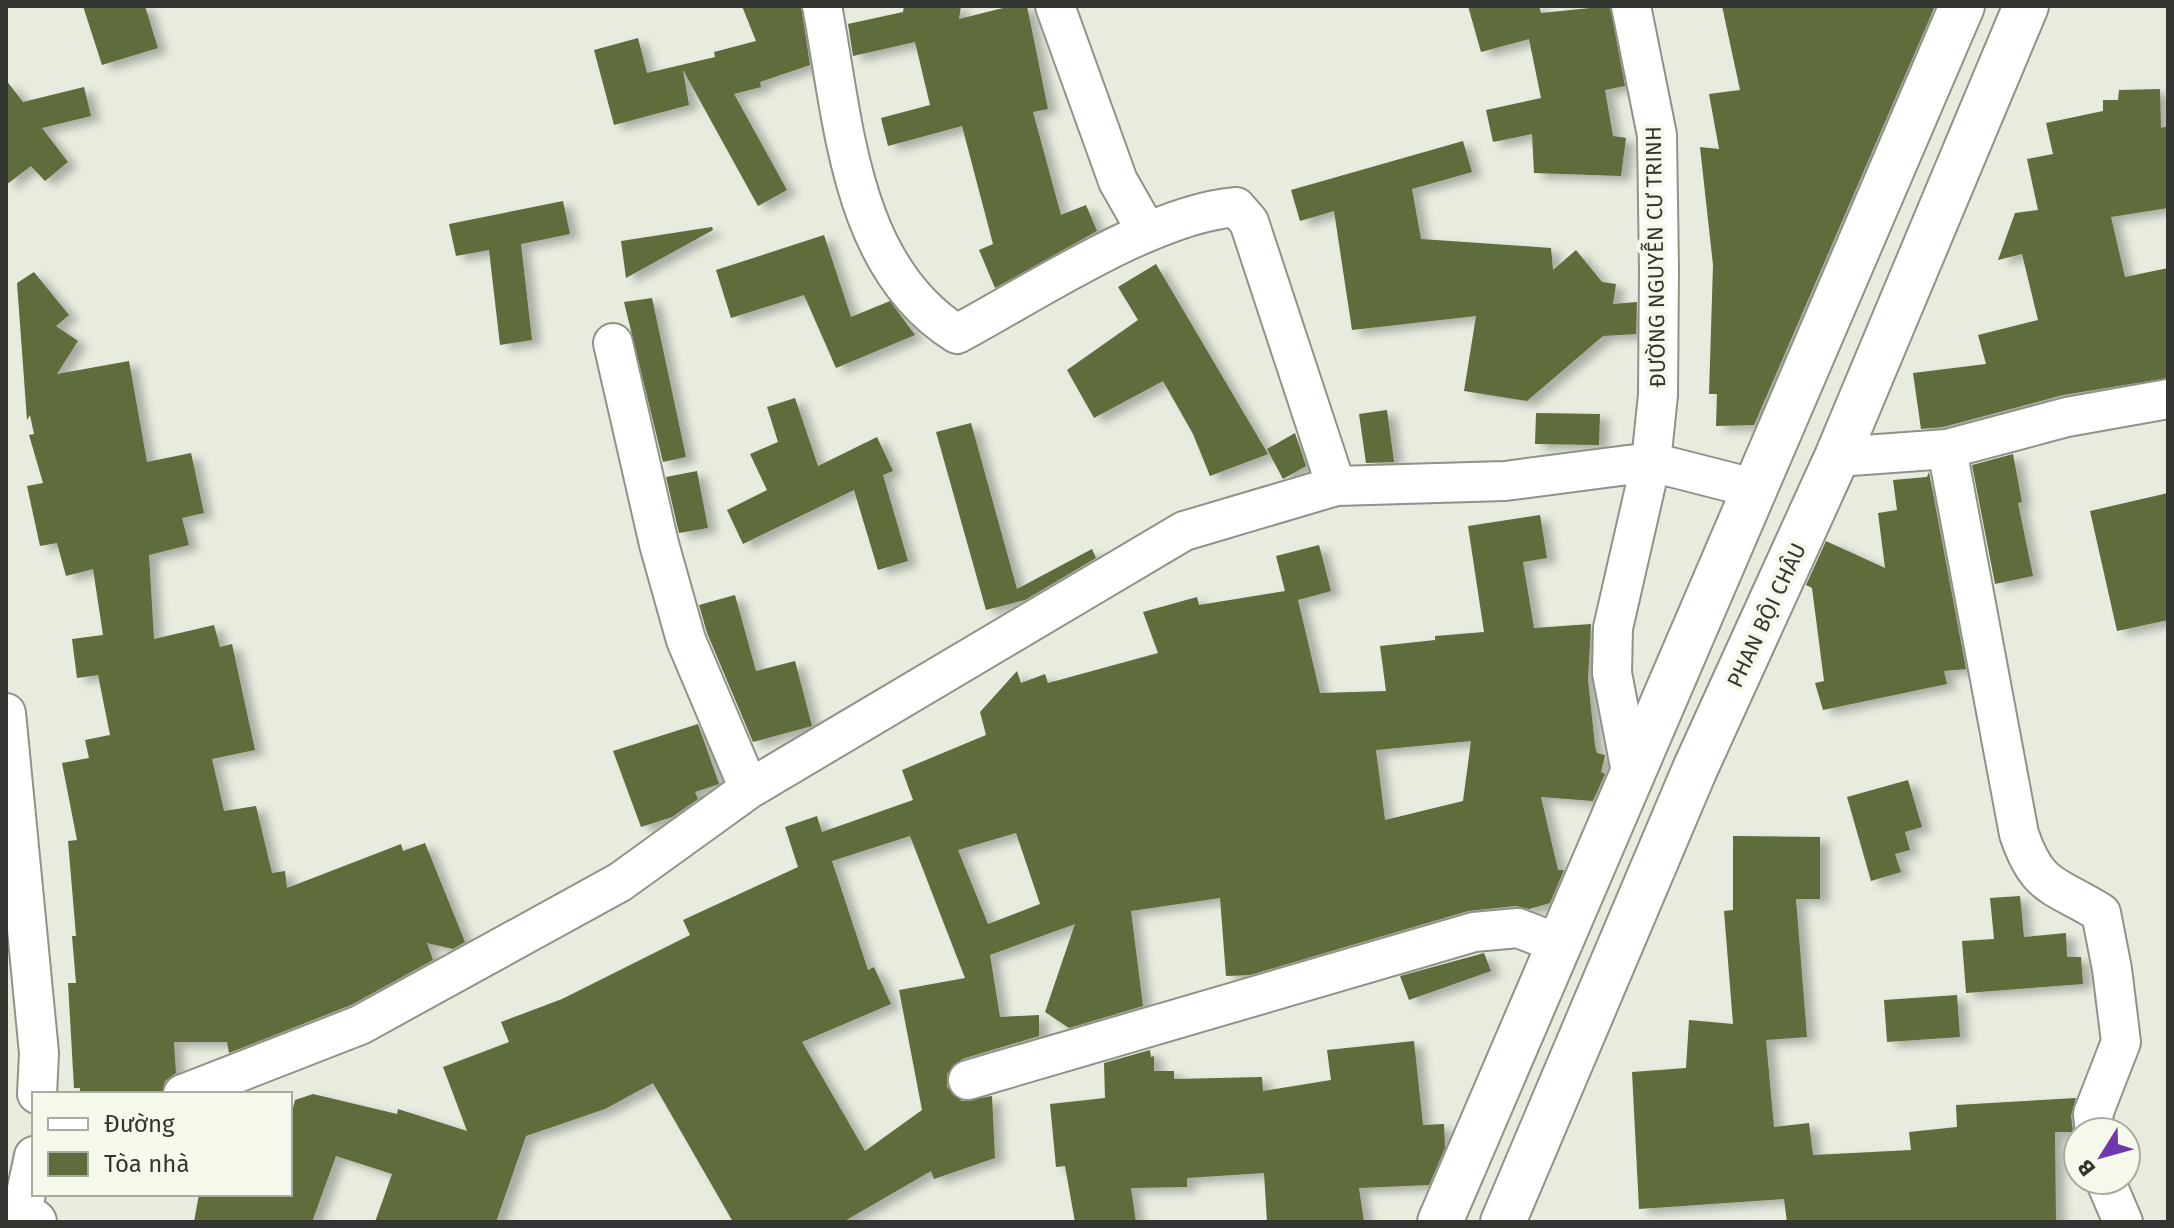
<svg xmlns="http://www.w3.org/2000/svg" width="2174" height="1228" font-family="'Fira Sans',sans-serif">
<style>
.building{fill:#5e6c3b;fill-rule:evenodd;filter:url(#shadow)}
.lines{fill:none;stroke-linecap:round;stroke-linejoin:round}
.minor-casing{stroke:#8f9387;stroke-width:42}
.tertiary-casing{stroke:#8f9387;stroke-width:48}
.secondary-casing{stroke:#8f9387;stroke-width:48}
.minor{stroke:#fff;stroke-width:38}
.tertiary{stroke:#fff;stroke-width:44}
.secondary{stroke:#fff;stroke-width:44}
.labels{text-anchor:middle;stroke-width:8;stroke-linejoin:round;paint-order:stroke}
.street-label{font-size:22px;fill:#333530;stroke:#f5f9ec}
</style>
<defs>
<filter id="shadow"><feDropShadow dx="9" dy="5" stdDeviation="4" flood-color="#0004"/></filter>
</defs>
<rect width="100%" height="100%" fill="#e7ecdf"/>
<!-- building -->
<path class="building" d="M83,6H145L158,48L102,65Z
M742,6H801L810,65L760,82L761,87L734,94L787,190L758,206L683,70L689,105L614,125L594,50L638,38L647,73L715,57L714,52L756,41Z
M904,6H961L959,19L1011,6H1027L1048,109L1033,112L1061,215L1086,205L1097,231L995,288L979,250L993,244L962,126L888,146L881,118L930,105L915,42L853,56L848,24L903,12Z
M1468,6H1539L1541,13L1610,6L1625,86L1605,90L1613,136L1626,138L1621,176L1534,173L1532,134L1493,142L1486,110L1541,98L1529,39L1481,52Z
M1722,6H1935L1754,425L1716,426L1717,394H1709L1713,265L1700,147L1719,149L1709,94L1740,90Z
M6,80L23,102L84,87L91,116L42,128L68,162L45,181L31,166L6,185Z
M2160,89L2161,128L2168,126V208L2111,217L2125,277L2168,268V378L2063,395L1943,427L1921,429L1913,373L1986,364L1978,335L2038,320L2022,254L1998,260L2015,213L2038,210L2027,159L2053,154L2046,123L2103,111V100H2118L2119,90Z
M1463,141L1472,172L1412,189L1421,239L1551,248L1553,270L1576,250L1602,282L1616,284L1613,304L1637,302L1636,334L1603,336L1527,401L1464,391L1476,316L1352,330L1334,211L1300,221L1291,190Z
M563,201L570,234L521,244L532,340L500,345L489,250L456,256L449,224Z
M712,227L713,230L626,278L621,241Z
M824,235L851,317L890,301L915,335L836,368L804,295L731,318L716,270Z
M1156,264L1268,454L1210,476L1193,434L1163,381L1094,418L1067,370L1138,320L1118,287Z
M34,272L69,315L56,326L78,341L57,374L129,361L147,462L191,453L204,513L182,518L189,545L149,555L154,639L214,625L220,647L232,644L255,750L212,759L224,811L256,806L272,873L285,871L287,888L401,844L403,851L425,843L465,942L453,949L427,943L433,960L351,1005L229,1053L227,1042H174L176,1073L165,1081L162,1094H80V1088H74L68,983H76L72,936H76L68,841L77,840L62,763L89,758L85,740L110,735L98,675L77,678L72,639L103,635L93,569L66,576L57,543L40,546L27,486L43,483L29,435L34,434L30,415L27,420L17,283Z
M652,298L686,457L663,462L624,302Z
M795,398L818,466L877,437L893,471L883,475L908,561L878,570L854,490L743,544L727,510L767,490L750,454L778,442L767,407Z
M1387,410L1394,462L1366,463L1359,414Z
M1536,413L1600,414L1599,445L1535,444Z
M971,423L1017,589L1092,549L1096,558L1025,600L1021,601L1019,593L1021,601L986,610L936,432Z
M1295,433L1306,466L1283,479L1267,449Z
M2013,454L2022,502L2018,503L2033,576L1995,584L1972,465Z
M697,471L708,528L679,533L666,477Z
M1929,472L1966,669L1944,671L1947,684L1823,710L1815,683L1824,681L1812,588L1806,585L1826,541L1885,568L1878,513L1897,510L1893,480L1927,477Z
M2168,493V620L2117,631L2090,511Z
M1540,515L1547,558L1523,562L1534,628L1591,624L1588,680L1595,746L1597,753L1605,755L1601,772L1605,774L1593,801L1541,797L1558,870H1564L1550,903L1529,909L1516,906L1468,911L1250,975L1226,976L1220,898L1131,911L1143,1006L1069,1028L1045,1012L1075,924L990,955L1000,1017L1039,1015V1036L962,1059L947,1074V1087L962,1101L992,1096L995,1158L934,1179L931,1171L843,1222H733L653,1083L605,1109L526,1136L496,1222H375L392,1174L336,1156L312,1222H194L199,1194H290V1119L295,1100L313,1094L397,1114L398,1109L467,1131L443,1067L509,1042L501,1022L562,999L690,935L683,920L798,867L785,827L817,816L822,832L913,800L902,770L986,735L980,712L1017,671L1021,683L1045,674L1048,683L1158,653L1143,612L1197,597L1199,605L1285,591L1276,556L1319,545L1331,591L1298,600L1320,693L1386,691L1380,646L1435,640V636L1484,632L1468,526ZM1471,741L1463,801L1385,820L1376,750ZM1016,833L1040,904L988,924L958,850ZM910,836L965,978L899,990L922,1110L865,1151L802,1042L891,1004L874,967L868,970L832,861Z
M735,595L756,671L795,661L812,726L753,742L707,633L699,605Z
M698,724L719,784L695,792L698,799L672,817L641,827L613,751Z
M1908,780L1922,827L1905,832L1910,850L1895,854L1901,872L1871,881L1847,797Z
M1733,836L1820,837V899H1796L1807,1037L1766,1040L1774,1127L1809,1123L1813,1155L1911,1150L1909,1132L1957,1127L1956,1105L2076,1098L2071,1116L2073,1132H2055L2056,1222H1787L1784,1199L1639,1209L1632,1072L1686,1068L1689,1020L1733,1024L1724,911L1733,910Z
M2020,896L2024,937L2066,933L2067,957H2081L2083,984L1966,993L1962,941L1994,939L1990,898Z
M1484,953L1491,971L1409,1000L1400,976Z
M1957,995L1960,1037L1887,1042L1884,1000Z
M1414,1041L1423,1125L1444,1124L1445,1148L1429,1185L1359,1188L1364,1222H1267L1264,1173L1187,1178V1187L1131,1188L1136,1222H1075L1065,1166L1056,1167L1050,1104L1105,1098L1104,1063L1150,1050L1151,1057L1154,1056V1071H1174V1079L1262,1077L1263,1091L1331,1080L1327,1050Z"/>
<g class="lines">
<!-- minor casing -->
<g class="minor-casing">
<path id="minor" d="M822,6C844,120 849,266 957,334C1034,293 1151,214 1236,207L1249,222L1336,486
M1055,6L1118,181L1147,232
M1631,6L1657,135L1659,269L1658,395L1651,462L1613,628L1612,673L1631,772
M613,343L659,544L686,640L749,789
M1947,449L2019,834C2038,890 2055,884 2101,913L2112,969L2121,1042L2093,1114L2095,1132
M1837,457L1947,449L2067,417L2168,399
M6,713L39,1053L37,1094
M968,1080L1474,932L1518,928L1557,943
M183,1094L360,1025L620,882L749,789L1184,531L1336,486L1505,481L1651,462L1753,488
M2105,1180L2123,1222
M21,1217L34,1156"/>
</g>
<!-- tertiary casing -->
<g class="tertiary-casing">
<path id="tertiary" d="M1440,1222L1962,6
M1503,1222L1695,769L1837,457L2026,6"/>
</g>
<!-- secondary casing -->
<g class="secondary-casing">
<path id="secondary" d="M6,1212L34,1222"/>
</g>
<!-- minor -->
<use href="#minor" class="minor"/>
<!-- tertiary -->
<use href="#tertiary" class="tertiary"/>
<!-- secondary -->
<use href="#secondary" class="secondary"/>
</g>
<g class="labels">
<!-- street labels -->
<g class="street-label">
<text transform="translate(1655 257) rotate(-91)" y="8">ĐƯỜNG NGUYỄN CƯ TRINH</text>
<text transform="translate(1766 615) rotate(-65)" y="8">PHAN BỘI CHÂU</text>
</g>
</g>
<!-- border -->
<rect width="2174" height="1228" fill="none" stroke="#333530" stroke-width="16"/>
<!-- legend -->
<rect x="32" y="1092" width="260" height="104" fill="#f5f9ec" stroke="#a7aba1" stroke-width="2"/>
<rect x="48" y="1118" width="40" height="12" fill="#ffffff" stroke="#a7aba1" stroke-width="2"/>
<text x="104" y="1132" font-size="24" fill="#333530">Đường</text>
<rect x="48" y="1152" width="40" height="24" fill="#5e6c3b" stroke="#a7aba1" stroke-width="2"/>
<text x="104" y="1172" font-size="24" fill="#333530">Tòa nhà</text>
<!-- north arrow -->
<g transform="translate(2102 1156) rotate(233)"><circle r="38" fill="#f5f9ec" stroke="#a7aba1" stroke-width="2"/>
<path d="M0-6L14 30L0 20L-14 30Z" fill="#7037ad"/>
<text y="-12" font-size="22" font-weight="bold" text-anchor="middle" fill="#333530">B</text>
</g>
</svg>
